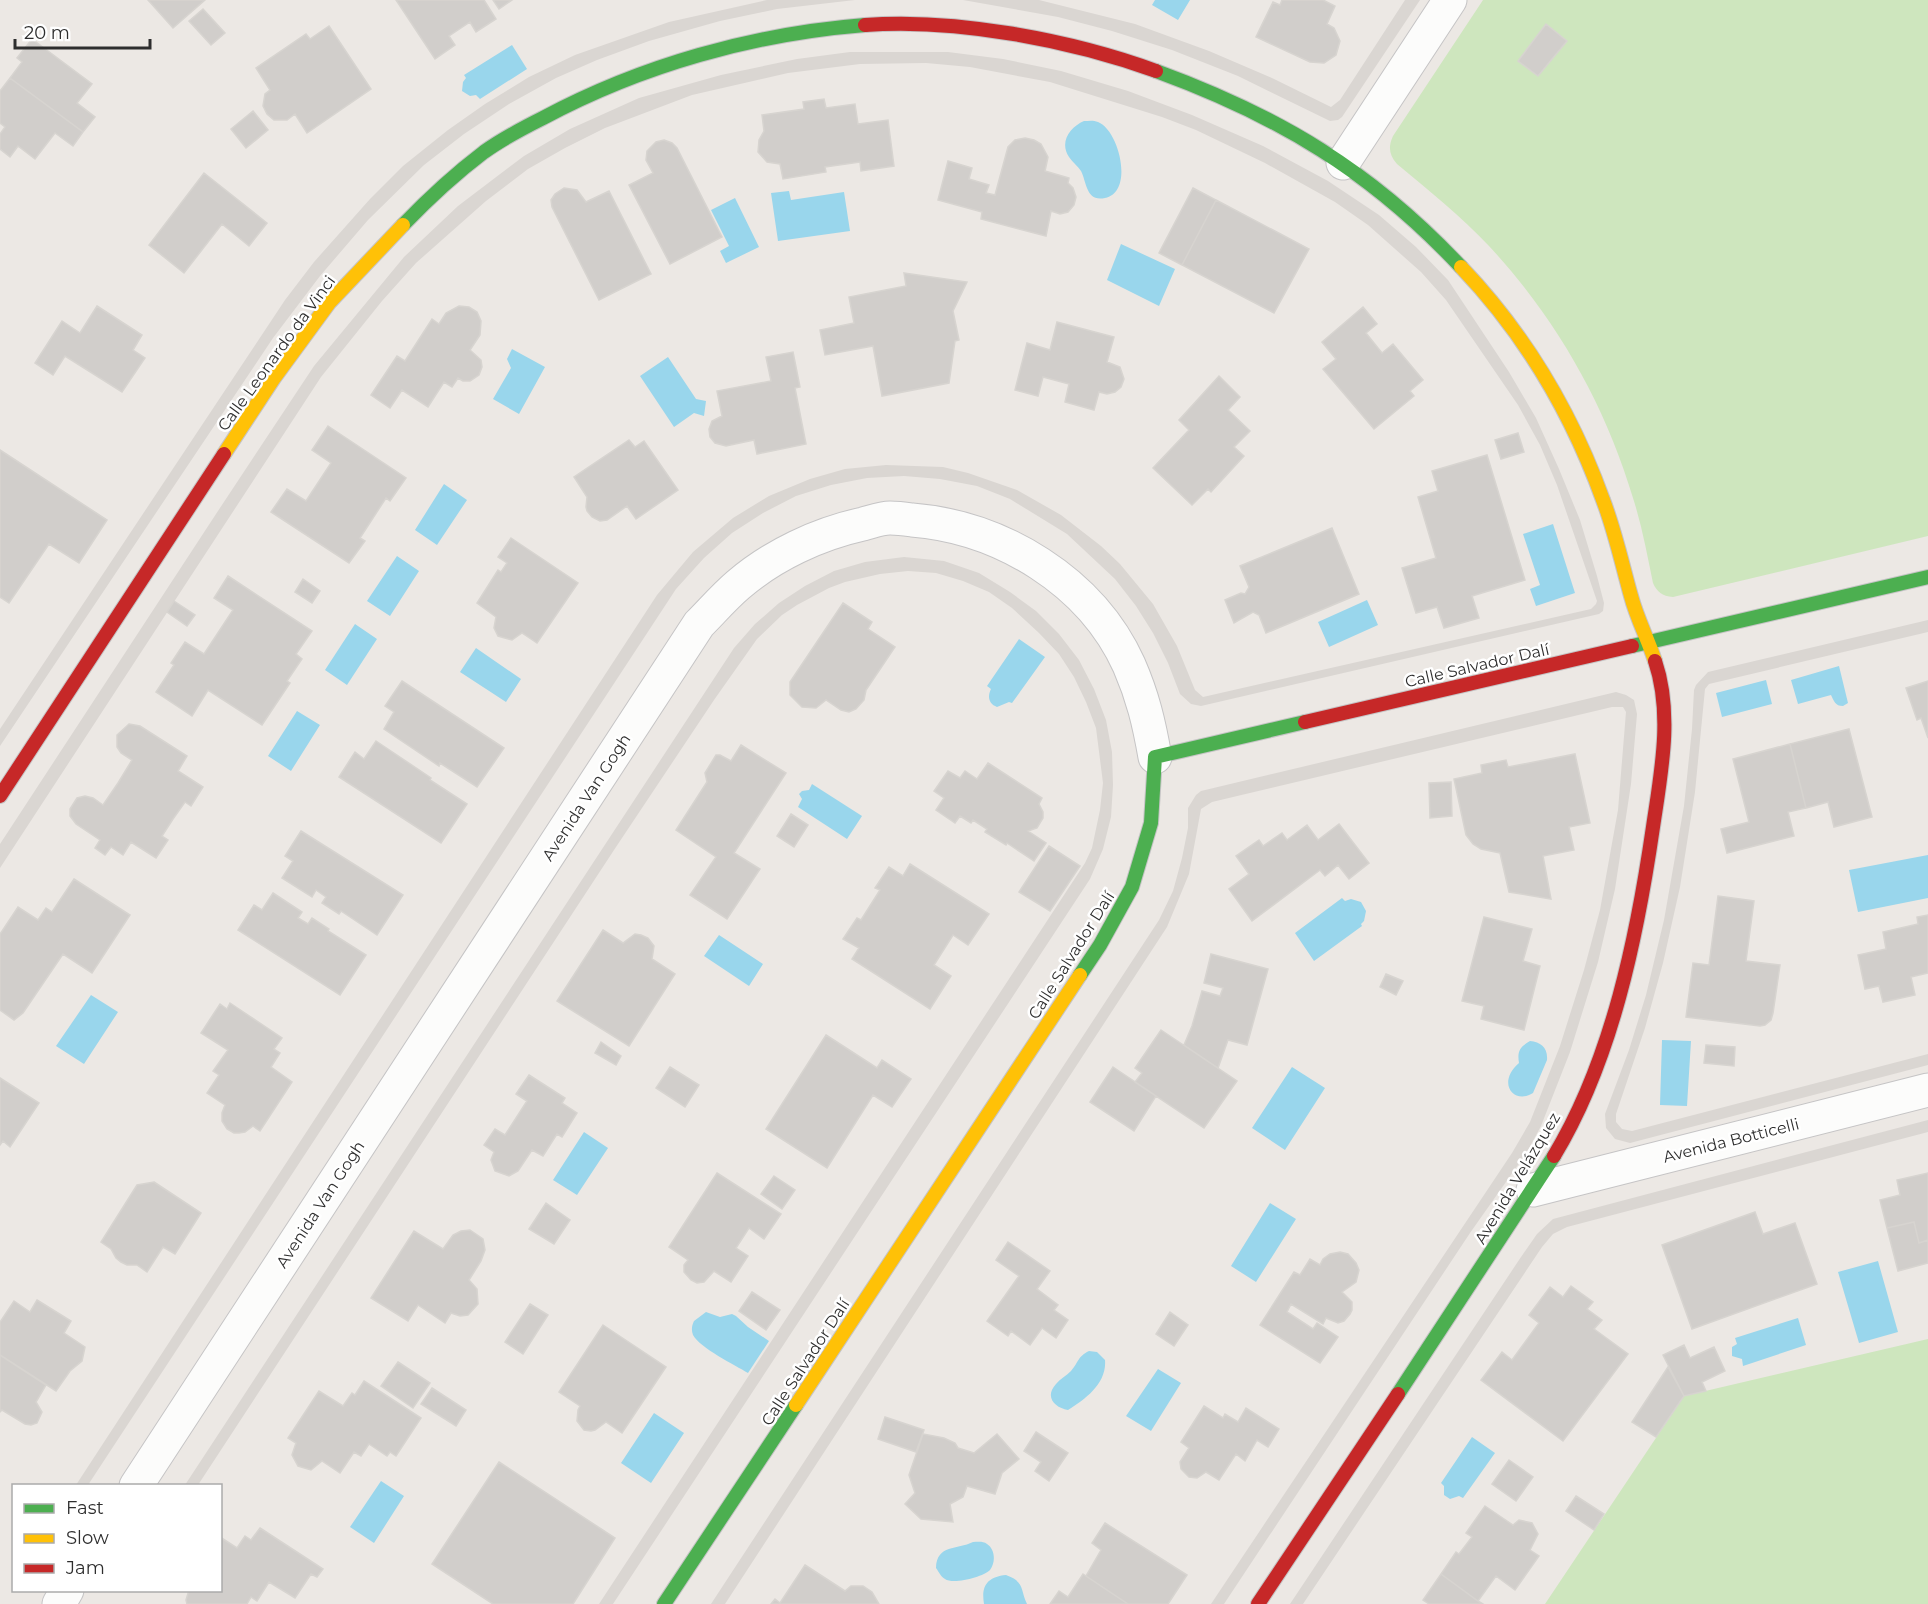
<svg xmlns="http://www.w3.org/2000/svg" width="1928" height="1604" font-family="Montserrat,sans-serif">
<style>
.green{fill:#cee6be}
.plaza{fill:#dad6d2}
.water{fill:#99d6ec}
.building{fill:#d1cecb;stroke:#d7d4d0;stroke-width:1.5}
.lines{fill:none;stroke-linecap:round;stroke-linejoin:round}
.street-casing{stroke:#c5c4c5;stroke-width:35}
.fast-casing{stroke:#c5c4c5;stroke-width:16}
.slow-casing{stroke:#c5c4c5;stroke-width:16}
.jam-casing{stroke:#c5c4c5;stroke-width:16}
.street{stroke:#fcfcfb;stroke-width:33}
.fast{stroke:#4caf50;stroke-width:14}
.slow{stroke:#ffc107;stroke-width:14}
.jam{stroke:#c62828;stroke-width:14}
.labels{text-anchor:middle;stroke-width:5;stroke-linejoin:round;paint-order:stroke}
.street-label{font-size:16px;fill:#2e2e2e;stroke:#fff}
</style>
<rect width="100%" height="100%" fill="#ece8e4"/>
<!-- green -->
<path class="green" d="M1483,0H1928V536L1673,597C1662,596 1657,592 1653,583C1647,554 1642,526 1633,498C1605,404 1556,318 1489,246C1461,216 1428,190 1397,164C1389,155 1388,147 1393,136Z
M1928,1339V1604H1545L1684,1396Z"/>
<!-- plaza -->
<path class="plaza" d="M767,0H855L777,9L720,21L649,41L597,60L556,78L509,104L464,134L424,165L368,220L320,276L273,338L0,746V729L285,300L314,262L370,199L403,166L448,130L485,104L529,77L575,55L669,22Z
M963,0H1039L1135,24L1209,51L1272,78L1331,107L1340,100L1405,0H1420L1342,117L1338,120L1330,121L1238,76L1172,50L1112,31L1058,17Z
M850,52H948L1003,59L1061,71L1128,91L1192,115L1263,146L1328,181L1379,215L1416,247L1448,280L1509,372L1536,418L1559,469L1580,520L1597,576L1604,603L1603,611L1599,614L1201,706L1191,704L1180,694L1168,663L1153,633L1136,606L1115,579L1067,534L1010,499L977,486L940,479L904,476L867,478L831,485L796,496L763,513L732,533L704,558L676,589L88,1485H76L657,595L693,552L733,518L769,496L810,479L845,469L886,465L943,467L968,473L1017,490L1061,515L1101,546L1120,564L1153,604L1177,646L1195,690L1203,697L1591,609L1596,604L1597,601L1557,485L1540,445L1518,405L1446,300L1421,272L1368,225L1335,202L1265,163L1196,130L1162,117L1050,82L970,67L926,63L860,64L788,73L692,95L605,128L565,148L528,169L486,201L416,263L382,301L321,377L0,868V844L216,514L314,366L404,257L458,206L524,156L570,129L639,98L721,75L797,59Z
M904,557L944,561L979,573L1010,592L1036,611L1059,634L1079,660L1094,689L1106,720L1112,752L1113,785L1111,817L1103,849L1090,879L613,1604H599L1085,863L1092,848L1100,810L1103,783L1096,728L1086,702L1074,677L1059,654L1039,633L1012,608L989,592L963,581L936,573L908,571L880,574L845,582L829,588L797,605L782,615L757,639L714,700L614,850L198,1485H185L734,648L755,624L779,603L805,586L834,571L865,562Z
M1928,620V632L1709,684L1705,689L1695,792L1680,887L1663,963L1645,1028L1616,1114V1122L1622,1129L1632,1131L1928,1054V1065L1630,1143L1615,1139L1606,1128L1605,1114L1629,1050L1646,995L1664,920L1684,806L1692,729L1694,690L1696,685L1708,672Z
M1616,692L1626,695L1634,700L1637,714L1631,784L1615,889L1598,962L1570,1052L1541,1126L1527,1152L1470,1233L1224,1604H1211L1512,1153L1530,1122L1560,1046L1584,970L1600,910L1618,810L1626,712L1623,707H1612L1212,802L1201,809L1189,874L1167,927L725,1604H711L1159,920L1173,891L1182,858L1188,828V808L1196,795L1201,791Z
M1928,1120V1132L1567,1227L1553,1234L1542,1247L1303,1604H1290L1521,1257L1537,1234L1553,1219Z"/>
<!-- water -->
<path class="water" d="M1155,0H1190L1178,20L1152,5Z
M512,45L527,69L480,99L476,95L470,96L462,91L463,82L466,78L464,75Z
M1084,121C1089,121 1093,120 1098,122C1120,131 1134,193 1105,198C1086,202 1087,183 1081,171C1078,166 1072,162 1069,157C1059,142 1070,127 1084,121Z
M789,191L791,200L844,192L850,231L778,241L771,193Z
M735,198L759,247L726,263L720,251L729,246L711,210Z
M1121,244L1175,269L1159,306L1107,280Z
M512,349L545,367L519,414L493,399L511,368L507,359Z
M668,357L696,399L706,401L704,416L694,413L674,427L640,376Z
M444,484L467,500L437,545L415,530Z
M1553,524L1575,593L1536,606L1530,589L1540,585L1523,534Z
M397,556L419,571L390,616L367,601Z
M1367,600L1378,625L1329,647L1318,622Z
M355,624L377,639L347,685L325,670Z
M1019,639L1045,657L1012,703L1009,702L997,707C989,704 987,697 991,689L987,686Z
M476,648L521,679L506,702L460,672Z
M1839,666L1848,703L1843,706C1835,706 1834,701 1831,695L1798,704L1791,680Z
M1766,680L1772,704L1722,717L1716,693Z
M297,711L320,725L291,771L268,756Z
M812,784L862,816L847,839L798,807L802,799L799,794L802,791L809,790Z
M1928,855V898L1858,912L1849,870Z
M1342,898L1345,901L1351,899L1361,902L1366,911L1364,921L1361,924L1362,926L1314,961L1295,933Z
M719,935L763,964L749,986L704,956Z
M91,995L118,1012L84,1064L56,1046Z
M1662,1040L1691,1041L1687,1106L1660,1105Z
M1530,1041C1541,1042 1548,1048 1547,1060L1533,1093C1514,1105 1496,1083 1519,1063C1517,1051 1520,1047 1530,1041Z
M1292,1067L1325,1088L1285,1150L1252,1128Z
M584,1132L608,1148L577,1195L553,1180Z
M1270,1203L1296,1219L1256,1282L1231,1266Z
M1878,1261L1898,1332L1859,1343L1838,1272Z
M706,1312L720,1317L732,1314L736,1316L748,1327L769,1341L748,1373C735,1365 700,1348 693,1335C691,1330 692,1325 694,1321Z
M1798,1318L1806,1345L1743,1366L1742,1359L1732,1356V1347L1737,1344L1735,1338Z
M1089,1351L1097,1352L1105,1360C1107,1383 1086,1399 1068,1410C1055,1408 1044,1397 1056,1384C1060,1379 1066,1376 1071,1371C1079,1362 1077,1357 1089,1351Z
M1158,1369L1181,1383L1151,1431L1126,1416Z
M654,1413L684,1433L651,1483L621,1463Z
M1472,1437L1495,1453L1463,1498L1459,1496L1450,1499L1444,1495V1486L1441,1483Z
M381,1481L404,1496L374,1543L350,1527Z
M973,1542C978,1542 983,1541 987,1544C995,1549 996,1562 990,1570C983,1577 953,1585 945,1579C941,1577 939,1572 936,1568C937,1544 957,1550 973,1542Z
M1006,1575C1025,1582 1020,1589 1027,1604H984C981,1586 987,1577 1006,1575Z"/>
<!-- building -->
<path class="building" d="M148,0H205L173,28Z
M396,0H484L496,19L476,32L470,22L449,36L455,45L435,59Z
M493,0H512L499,9Z
M1282,0H1323L1335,6L1327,24L1334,28L1340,41L1336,55L1324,63L1310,62L1256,37L1273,2L1280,5Z
M203,9L225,33L211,45L189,21Z
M1546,24L1567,41L1538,76L1518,61Z
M329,26L371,89L307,133L295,114L287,120H274L267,114L263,106L265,94L270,90L256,68L306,34L310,39Z
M32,39L92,84L77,103L95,117L83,132L10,78L22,62L17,58Z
M10,78L83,132L73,146L55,133L35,159L18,146L10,157L0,149V134L5,127L0,123V91Z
M824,99L826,108L855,104L858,124L888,120L894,166L861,171L860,162L825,167L826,172L783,179L780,164L767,162L758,152L759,140L764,131L762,115L804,109L803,102Z
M253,111L268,130L246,148L231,129Z
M1025,138L1034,140L1041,144L1048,157L1045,171L1069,178L1068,183L1073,188L1076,197L1074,205L1068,212L1060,214L1051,211L1046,236L981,219L982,212L938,200L948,161L972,168L969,179L989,185L986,193L995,195L1008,147L1015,140Z
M664,140L672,143L677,148L722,237L670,264L629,185L653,173L646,160L647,151L656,142Z
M204,173L267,223L249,246L222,224L184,273L149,245Z
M564,188L577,190L586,202L609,191L651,274L599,300L552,207L551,200L555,194Z
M1193,188L1216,200L1182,265L1159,253Z
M1216,200L1309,249L1274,313L1182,265Z
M904,273L967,282L953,311L959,340L955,341L949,383L882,396L873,346L825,355L820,330L854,323L849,297L906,286Z
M97,306L142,335L133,350L145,358L122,392L65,356L53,375L35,363L62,321L80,333Z
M459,306L469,307L477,312L481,321L480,335L470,350L481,360L482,367L479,375L470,381H463L458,378L452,387L444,382L428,407L402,390L390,408L371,395L397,356L405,361L432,319L439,324L446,313Z
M1363,307L1377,324L1366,333L1382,353L1393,344L1423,380L1410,391L1414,396L1374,429L1323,369L1336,359L1322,342Z
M1057,322L1114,337L1107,362L1120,367L1124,379L1121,387L1115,392L1107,394L1099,392L1094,410L1065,402L1069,384L1043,377L1038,396L1015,390L1027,343L1050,350Z
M793,352L800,387L795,388L806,444L757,454L754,440L726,446L715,443L710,437L709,429L712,421L722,416L717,391L771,381L766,357Z
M1219,376L1240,397L1228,410L1250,431L1234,447L1244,456L1211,492L1208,489L1192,505L1153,468L1189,430L1179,420Z
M328,426L406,478L390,501L386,498L360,538L365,541L349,563L271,512L287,489L306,501L331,463L312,450Z
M1518,433L1524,452L1501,459L1495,440Z
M629,440L635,447L644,441L678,490L636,519L627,506L607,520L600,521L592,517L587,511L586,507L587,497L574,477Z
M0,450L107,520L79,563L49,544L9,603L0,597Z
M1487,455L1525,580L1472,596L1479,618L1444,628L1437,607L1416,613L1402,568L1436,558L1418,497L1438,491L1432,471Z
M1332,528L1359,594L1266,633L1259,615L1253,612L1234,623L1225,600L1241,593L1245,594L1249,587L1240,566Z
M511,538L578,583L537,643L522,633L512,640L498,636L494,628L496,617L477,603L498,570L501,572L507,563L498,557Z
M228,576L312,631L296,654L302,659L287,681L290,683L262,725L208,690L192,716L156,692L174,665L171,663L185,642L204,654L233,610L214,598Z
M303,579L320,591L312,603L295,592Z
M174,601L195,615L187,626L167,612Z
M843,603L872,622L868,629L895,647L866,690L864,700L856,709L849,712L841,710L826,700L816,708L802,707L790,695V682Z
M402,681L504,748L477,787L440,763L439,766L384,729L394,712L385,706Z
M1928,681V738L1921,718L1917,720L1906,688Z
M129,724L140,726L187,756L178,771L203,787L191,806L185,802L173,819L162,836L168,840L156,858L131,842L123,855L111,847L105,855L95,848L100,840L76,824L70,816V809L77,798L85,796L93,798L103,805L118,783L132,760L121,753L117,747V735Z
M1849,729L1872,817L1834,827L1828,802L1806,808L1790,744Z
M376,741L431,778L430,780L467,804L441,843L339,777L355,752L364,759Z
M1790,744L1806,808L1788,812L1794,836L1727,853L1721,829L1749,822L1733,759Z
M741,745L786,773L734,853L760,869L727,919L690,895L716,857L676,830L707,782L705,773L716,755H720L731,761Z
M1575,754L1590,823L1569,827L1574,850L1543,856L1551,899L1509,892L1500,853L1481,849L1473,844L1466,835L1454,779L1482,773L1481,765L1506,760L1508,767Z
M988,763L1042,798L1039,804L1043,812V818L1037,828L1028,831L1046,843L1034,861L1007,843L1006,845L985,832L987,829L973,820L971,823L960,816L955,823L936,810L944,798L934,791L948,771L960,778L965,771L977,779Z
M1451,782L1452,816L1430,818L1429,783Z
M791,814L808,825L794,847L777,836Z
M1339,824L1369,863L1349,879L1338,865L1325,876L1320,870L1252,921L1229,889L1249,874L1236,856L1259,840L1263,846L1282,833L1287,840L1307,825L1318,840Z
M301,831L403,895L377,935L341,911L339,914L322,903L326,897L316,890L312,897L282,878L293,861L285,856Z
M1049,846L1080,866L1050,911L1019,892Z
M910,864L989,914L968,945L953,935L934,965L951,976L930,1009L852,959L859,948L843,939L857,918L861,920L880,890L875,888L889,867L903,876Z
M74,879L130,915L92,973L63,954L23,1013L14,1020L0,1010V934L18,907L38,920L46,908L52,912Z
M273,893L302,912L298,918L308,924L312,918L329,929L328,931L366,955L340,995L238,930L254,905L262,910Z
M1718,896L1754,901L1746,961L1780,965L1773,1013L1771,1020L1765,1025L1760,1026L1686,1017L1693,963L1709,965Z
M1928,915V973L1911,977L1915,995L1883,1002L1879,986L1865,989L1858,955L1886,949L1883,932L1918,924L1917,917Z
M1484,917L1532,929L1523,961L1540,966L1524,1030L1481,1019L1484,1006L1462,1001Z
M603,930L623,943L635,934L641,935L648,938L654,946L652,959L675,974L629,1046L557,1001Z
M1211,954L1268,969L1247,1045L1228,1040L1218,1068L1184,1045L1192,1026L1202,991L1220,996L1223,988L1204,983Z
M1386,974L1403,981L1396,995L1380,987Z
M230,1003L282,1038L274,1049L280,1053L271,1067L292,1082L260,1131L253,1126L245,1132L239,1133H234L227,1129L222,1121V1113L225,1105L207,1093L219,1075L213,1071L228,1050L201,1033L220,1004L227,1009Z
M1161,1030L1237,1081L1204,1128L1135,1082L1142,1073L1135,1068Z
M826,1035L877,1068L882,1060L911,1079L892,1107L873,1095L827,1168L766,1129Z
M601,1042L621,1056L616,1065L595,1053Z
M1706,1045L1735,1047L1734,1066L1704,1063Z
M670,1067L699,1085L685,1107L656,1088Z
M1113,1067L1156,1096L1134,1131L1090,1102Z
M529,1075L565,1098L562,1103L577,1113L562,1137L557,1134L543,1156L532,1150L518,1171L509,1176L495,1171L491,1160L494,1152L484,1145L495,1129L505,1135L527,1101L516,1094Z
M0,1078L39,1103L10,1147L3,1141L0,1145Z
M717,1173L781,1214L764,1239L749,1228L736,1248L748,1256L731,1282L714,1271L704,1282L697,1283L691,1280L684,1272V1265L688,1260L669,1247Z
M1928,1173V1240L1919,1243L1914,1222L1887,1228L1880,1200L1900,1195L1897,1180Z
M774,1176L795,1190L782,1209L761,1194Z
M154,1182L201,1213L175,1254L163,1247L147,1272L137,1265H127L121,1262L116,1258L111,1249L101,1242L137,1185Z
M546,1203L570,1220L554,1244L529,1229Z
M1755,1212L1763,1234L1795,1223L1817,1284L1692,1329L1662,1245Z
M1914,1222L1919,1243L1928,1240V1263L1898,1271L1887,1228Z
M470,1230L483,1239L485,1250L481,1261L469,1280L477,1289L478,1304L468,1315L460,1316L451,1313L445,1323L418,1305L408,1321L371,1298L414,1231L443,1249L453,1235L461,1231Z
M1008,1242L1050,1271L1037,1289L1058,1305L1054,1310L1068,1320L1056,1338L1042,1328L1030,1345L1011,1331L1008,1336L987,1321L1019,1276L996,1260Z
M1340,1252L1348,1254L1356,1263L1359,1270L1356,1282L1342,1292L1352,1302V1310L1350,1314L1344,1321L1338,1323L1326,1318L1323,1324L1291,1304L1287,1312L1313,1329L1317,1323L1338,1337L1320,1363L1260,1325L1294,1272L1300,1275L1310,1259L1320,1265L1323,1259L1330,1254Z
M1571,1286L1593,1302L1587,1309L1602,1320L1594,1329L1628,1354L1563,1441L1481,1380L1502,1352L1512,1360L1539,1323L1529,1315L1550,1287L1563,1297Z
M752,1292L780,1310L766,1330L739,1311Z
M37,1300L71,1321L64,1333L85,1347L82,1361L70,1371L56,1391L0,1355V1322L14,1301L30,1312Z
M530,1304L548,1315L523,1354L505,1342Z
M1170,1312L1188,1325L1174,1346L1156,1334Z
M603,1325L666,1367L622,1433L606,1422L595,1430L591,1431L584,1430L577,1421L578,1410L580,1406L559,1392Z
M1684,1345L1690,1358L1714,1347L1725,1371L1702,1382L1706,1391L1684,1396L1663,1355Z
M0,1355L46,1385L36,1402L42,1412L37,1423L31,1425L25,1424L2,1410L0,1412Z
M398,1362L430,1383L413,1408L381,1386Z
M1668,1367L1684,1396L1656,1437L1632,1422Z
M364,1381L421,1418L396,1456L390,1452L387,1456L369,1444L361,1456L354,1452L340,1473L322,1461L311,1470L298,1466L292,1455L296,1443L288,1438L319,1391L343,1406L352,1393L355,1395Z
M432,1388L466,1410L456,1426L421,1404Z
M1204,1406L1223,1418L1225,1414L1238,1422L1246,1408L1279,1429L1268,1447L1257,1440L1245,1461L1236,1454L1219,1480L1206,1472L1197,1478L1189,1477L1181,1469L1180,1462L1189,1448L1181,1442Z
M885,1417L924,1430L916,1452L878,1439Z
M1036,1432L1068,1453L1049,1481L1035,1471L1041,1462L1024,1451Z
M923,1434L944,1438L955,1443L958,1448L974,1453L997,1434L1019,1459L1002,1473L995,1494L967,1486L963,1497L950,1504L953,1522L921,1519L905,1504L915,1493L909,1475Z
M1509,1460L1533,1477L1516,1501L1492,1484Z
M499,1462L615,1538L573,1604H493L432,1564Z
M1576,1496L1604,1514L1594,1530L1566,1511Z
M1485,1506L1513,1525L1519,1520L1532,1523L1538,1534L1530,1550L1539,1556L1515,1590L1496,1576L1478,1601L1441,1574L1456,1552L1459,1554L1472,1537L1466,1533Z
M1105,1523L1187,1575L1168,1604H1128L1086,1576L1101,1550L1092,1543Z
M260,1528L323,1569L317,1577L311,1574L295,1598L269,1582L257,1601L251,1597L247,1604H187L186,1600L189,1590H220V1537L237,1548L245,1536L251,1540Z
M805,1565L845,1591L851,1586H863L872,1592L879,1604H771L775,1599L780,1603Z
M1083,1574L1128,1604H1050L1059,1591L1068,1597Z
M1441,1574L1478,1601L1483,1604H1429L1423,1600Z"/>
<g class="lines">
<!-- street casing -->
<g class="street-casing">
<path id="street" d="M1343,163L1450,0
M1533,1190L1928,1090
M136,1486L699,624C712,611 724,597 738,585C773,555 818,534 863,524C871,522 881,518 890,518C897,518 905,519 912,520C1001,527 1091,581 1129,665C1143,697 1149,723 1155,757
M59,1604L67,1590"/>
</g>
<!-- fast casing -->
<g class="fast-casing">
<path id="fast" d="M1156,71C1279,116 1371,171 1461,267
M403,225C428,199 455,174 484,152C502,139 523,128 543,118C642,65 753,34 865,25
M1632,646L1928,577
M1080,975L1100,945L1132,887L1151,823L1155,757L1305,722
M1398,1394L1554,1156
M664,1604L796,1405"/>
</g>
<!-- slow casing -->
<g class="slow-casing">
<path id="slow" d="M1461,267C1524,333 1572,414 1603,500C1615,531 1622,564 1631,596C1637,619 1648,639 1655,661
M224,454L274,378L329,303L403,225
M796,1405L1080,975"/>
</g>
<!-- jam casing -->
<g class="jam-casing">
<path id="jam" d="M865,25C955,18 1071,40 1156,71
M1305,722L1632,646
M0,796L224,454
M1554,1156C1612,1060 1637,937 1653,827C1661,773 1673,714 1655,661
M1258,1604L1398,1394"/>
</g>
<!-- street -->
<use href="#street" class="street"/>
<!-- fast -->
<use href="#fast" class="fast"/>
<!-- slow -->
<use href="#slow" class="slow"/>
<!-- jam -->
<use href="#jam" class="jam"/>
</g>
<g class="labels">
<!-- street labels -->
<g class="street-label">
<text transform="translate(276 353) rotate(-54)" y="6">Calle Leonardo da Vinci</text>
<text transform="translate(1477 665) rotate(-13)" y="6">Calle Salvador Dalí</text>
<text transform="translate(586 797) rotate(-57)" y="6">Avenida Van Gogh</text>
<text transform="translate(1071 955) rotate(-58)" y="6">Calle Salvador Dalí</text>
<text transform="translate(1731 1140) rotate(-14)" y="6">Avenida Botticelli</text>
<text transform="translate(1517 1178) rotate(-59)" y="6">Avenida Velázquez</text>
<text transform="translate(320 1204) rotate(-57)" y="6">Avenida Van Gogh</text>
<text transform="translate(805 1362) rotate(-57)" y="6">Calle Salvador Dalí</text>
</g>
</g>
<!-- legend -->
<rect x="12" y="1484" width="210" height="108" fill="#ffffff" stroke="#ababab" stroke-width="1.5"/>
<rect x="24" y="1504" width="30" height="9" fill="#4caf50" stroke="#ababab" stroke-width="1.5"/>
<text x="66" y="1514" font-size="18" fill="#2e2e2e">Fast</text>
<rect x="24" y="1534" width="30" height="9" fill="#ffc107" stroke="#ababab" stroke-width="1.5"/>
<text x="66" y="1544" font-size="18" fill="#2e2e2e">Slow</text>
<rect x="24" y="1564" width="30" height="9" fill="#c62828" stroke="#ababab" stroke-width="1.5"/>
<text x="66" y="1574" font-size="18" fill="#2e2e2e">Jam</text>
<!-- scale -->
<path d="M15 39v9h135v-9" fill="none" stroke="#2e2e2e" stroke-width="3"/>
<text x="24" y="39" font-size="18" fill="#2e2e2e" stroke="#ffffff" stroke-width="4.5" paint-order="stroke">20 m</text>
</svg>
